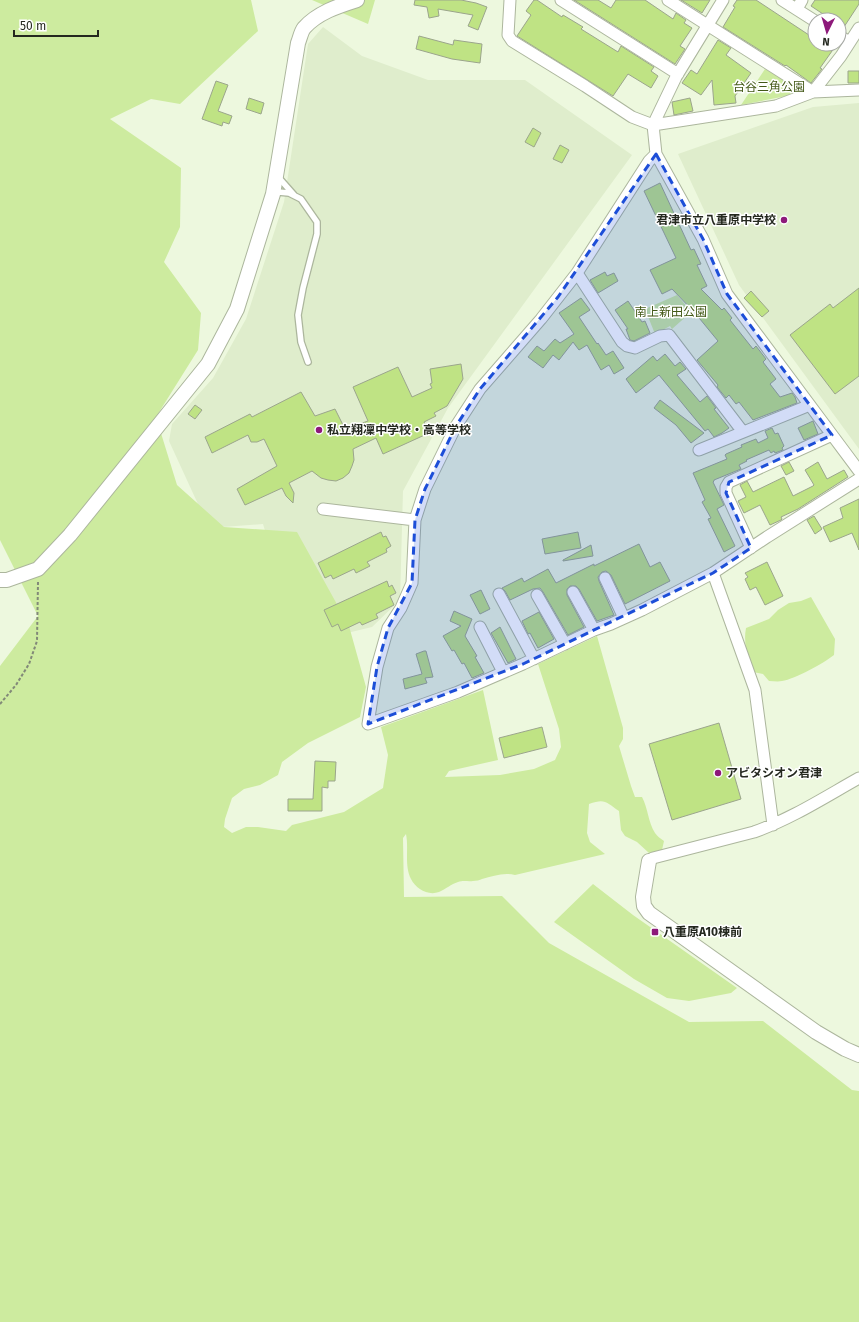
<svg xmlns="http://www.w3.org/2000/svg" width="859" height="1322" font-family="'Fira Sans','Noto Sans JP',sans-serif">
<style>
.built{fill:#dfedcc}
.green{fill:#cdeb9f}
.building{fill:#bfe384;stroke:#9ba58c}
.lines{fill:none;stroke-linecap:round;stroke-linejoin:round}
.service-casing{stroke:#acb69d;stroke-width:8}
.minor-casing{stroke:#acb69d;stroke-width:13}
.tertiary-casing{stroke:#acb69d;stroke-width:16}
.path{stroke:#828978;stroke-width:2;stroke-dasharray:3 2;stroke-linecap:butt}
.service{stroke:#fff;stroke-width:5.5}
.minor{stroke:#fff;stroke-width:11}
.tertiary{stroke:#fff;stroke-width:14}
.marked{fill:#1d4ed8;fill-opacity:0.2;stroke:#1d4ed8;stroke-width:3;stroke-dasharray:8 5;stroke-linejoin:round}
.poi-dot{fill:#8d197a;stroke:#fff;stroke-width:1.5}
.labels{text-anchor:middle;stroke-width:3;stroke-linejoin:round;paint-order:stroke}
.park-label{font-size:12px;fill:#435917;stroke:#fff}
.poi-label{font-size:12px;font-weight:bold;fill:#24281f;stroke:#fff;text-anchor:start}
</style>
<rect width="100%" height="100%" fill="#edf8de"/>
<!-- built -->
<path class="built" d="M323,27L362,56L428,80H525L632,155L448,408L403,491L400,600L372,627L318,640L294,628L263,524L209,528L169,441L172,424L213,378L246,319L284,202L308,44Z
M859,103V449L739,285L678,154L813,107Z"/>
<!-- green -->
<path class="green" d="M0,0H251L258,31L180,104L151,99L110,119L181,168L180,227L164,262L201,313L198,350L156,417L177,485L224,527L297,532L349,626L366,687L360,717L308,743L282,762L278,775L260,785L244,789L232,798L225,819L224,827L232,833L246,827H258L286,831L292,825L344,812L383,788L388,755L381,727L483,690L498,760L449,771L445,777L500,775L534,769L555,760L561,747L559,729L538,664L597,636L623,728V739L619,746L631,786L635,797H642C648,808 648,822 655,833C657,836 661,839 664,841L662,850L649,853L637,842L625,836L621,830L619,811C606,802 605,798 589,804L587,833L590,842L605,854L515,875C504,872 493,876 482,879C480,880 476,881 473,881C468,882 464,880 458,882C451,884 446,889 439,892C428,896 416,889 411,879C404,865 409,849 406,834L403,838L404,897L502,896L549,943L689,1022L763,1021L852,1090L859,1091V1322H0V666L38,616L0,540Z
M312,0H375L368,24Z
M765,69L807,92L741,105Z
M677,295L689,309V314L672,329L670,326L655,334L645,309Z
M811,597L835,639L834,655C824,663 795,679 782,681C778,682 773,681 769,681L763,674L753,672C748,658 743,643 746,628L769,619L778,610L789,603L801,601Z
M593,884L633,915L737,988L731,993L689,1001L667,998L634,979L554,922Z"/>
<!-- building -->
<path class="building" d="M415,0H461L476,3L487,7L478,30L468,26L473,15L438,9L439,16L429,18L427,7L414,5Z
M534,0H537L562,17L563,15L583,27L581,29L618,52L621,46L654,67L651,71L658,76L651,88L628,74L613,96L517,36L531,15L526,11Z
M574,0H598L611,8L616,0H645L673,19L676,13L686,20L684,23L692,28L680,46L685,49L675,64Z
M681,0H710L702,13Z
M737,0H756L815,39V44H837L820,68L822,69L811,83L786,65L785,66L723,27L735,7L733,6Z
M815,0H859V4L842,30L839,29V20H832L811,6Z
M419,36L453,45L454,40L482,44L480,63L452,59L416,49Z
M718,40L731,48L726,55L751,73L735,96L736,103L714,105L712,80L701,95L682,83L691,70L697,74Z
M848,71H859V83H848Z
M216,81L228,85L218,111L232,116L229,124L223,122L222,126L202,119Z
M249,98L264,103L261,114L246,109Z
M690,98L693,111L674,115L672,102Z
M533,128L541,133L534,147L525,142Z
M560,145L569,150L562,163L553,159Z
M660,183L691,250L694,249L701,264L697,265L707,286L701,289L722,310L724,308L732,318L730,320L753,349L756,346L766,359L763,362L776,379L770,384L780,397L792,393L795,397L797,403L753,420L739,402L736,404L729,395L726,398L717,387L718,385L697,360L718,341L695,313L672,289L662,294L650,270L676,258L644,191Z
M605,272L607,276L614,273L618,281L598,293L590,280Z
M859,288V376L835,394L790,335L830,304L833,308Z
M751,291L769,311L762,317L744,298Z
M581,298L590,310L579,317L597,344L598,343L606,355L613,351L624,368L614,374L609,365L601,370L587,345L579,350L573,342L559,360L553,355L543,368L528,357L537,346L544,351L555,339L560,343L574,334L559,313Z
M628,301L642,322L645,321L650,333L634,341L630,340L626,329H628L615,310Z
M665,354L675,366L680,362L686,369L677,375L700,402L707,396L716,408L714,409L729,428L722,433L714,437L708,429L705,431L659,375L636,393L626,379L653,356L657,361Z
M461,364L463,379L447,406L434,413L436,416L424,422L429,433L383,454L376,438L353,449L354,460L352,466L349,473L343,478L336,481L328,480L321,478L312,471L289,483L294,493L293,503L286,496L282,488L245,505L237,489L277,466L264,439L257,442H251L248,435L212,453L205,437L250,414L252,417L301,392L315,416L335,409L345,429L368,421L353,387L398,367L412,397L432,388L430,384L432,383L430,369Z
M660,400L704,433L691,443L676,425L654,408Z
M195,405L202,410L195,419L188,414Z
M813,421L818,434L804,440L798,428Z
M772,428L775,434L778,433L784,446L782,448L783,450L775,453L774,451L771,453L769,450L746,460L747,461L739,465L741,469L714,480V481L713,482L724,505L717,509L735,546L724,552L708,519L711,518L702,502L705,500L693,473L727,459L725,455L726,454L742,447L741,445L756,439L758,443L768,438L765,431Z
M789,462L794,471L786,475L781,466Z
M818,462L827,479L844,470L848,477L798,509L781,517L782,519L781,520L770,525L760,505L744,513L738,501L746,497L740,485L747,481L753,492L784,477L793,496L813,486L814,485L805,470Z
M859,499V550L852,533L830,542L823,527L843,518L840,508Z
M814,516L822,529L815,534L807,520Z
M381,532L383,537L386,536L391,546L386,549L387,552L367,562L370,566L356,573L354,569L333,579L331,575L325,578L318,563Z
M578,532L581,548L545,554L542,539Z
M639,544L650,567L660,562L670,581L625,604L611,575L606,571L602,572L598,577L599,581L614,615L597,621L579,589L576,586H570L567,589V595L584,627L568,635L543,592L540,588L533,589L510,600L505,591L502,588L522,578L524,582L548,569L556,583L594,564V566Z
M591,545L593,556L563,561V560Z
M767,562L783,596L765,605L756,587L750,590L745,579L748,577L745,573Z
M387,581L389,587L392,585L396,593L390,596L394,605L376,614L378,618L362,625L360,622L341,631L338,624L332,627L324,610Z
M481,590L490,609L480,614L470,595Z
M454,611L472,619L465,636L477,656L475,657L484,673L472,678L464,663L462,664L454,650L452,651L443,636L461,626L450,621Z
M539,612L554,639L538,648L530,633L528,634L522,621Z
M500,627L516,659L508,663L491,633Z
M424,651H426L433,677L425,678L427,683L405,689L403,679L422,674L416,654Z
M719,723L741,799L672,820L649,744Z
M542,727L547,747L504,758L499,738Z
M315,761L336,762L335,781H328V788L322,787V811H288V799H313Z"/>
<g class="lines">
<!-- service casing -->
<g class="service-casing">
<path id="service" d="M279,178L294,195
M273,194L278,192L289,193L301,199L317,222V234L303,288L298,315L301,342L308,362"/>
</g>
<!-- minor casing -->
<g class="minor-casing">
<path id="minor" d="M510,0L508,35L512,41L585,86L632,117L653,125L776,106L813,92L859,90
M561,0L678,74
M668,0L813,92
M723,0L676,77L653,125L656,154L703,239L727,294L859,471
M782,0L815,21
M797,9L802,0
M839,36L850,42
M813,92L841,56L859,28
M656,154L649,161L577,273L541,319L480,389L456,426L425,489L415,520L412,583L401,608L388,628L377,667L368,724L458,692L523,664L594,630L611,624L642,610L713,573L767,537L859,479
M577,273L622,342L627,346L635,348L660,336L669,335L743,432
M699,450L810,405
M323,509L415,520
M751,548L726,493V487L729,482L832,435
M713,573L755,690L773,825
M605,578L624,618
M573,592L594,630
M499,594L534,659
M537,595L565,644
M480,627L503,672
M649,861L653,858L754,832C791,819 825,797 859,778"/>
</g>
<!-- tertiary casing -->
<g class="tertiary-casing">
<path id="tertiary" d="M0,580H7L38,569L70,535L208,364L237,309L273,194L298,43C300,38 301,32 304,28C317,13 338,6 357,0
M649,861L643,897L644,906L649,913L816,1032L845,1049L859,1055"/>
</g>
<!-- path -->
<path class="path" d="M0,704L16,685L29,664L37,641L38,582"/>
<!-- service -->
<use href="#service" class="service"/>
<!-- minor -->
<use href="#minor" class="minor"/>
<!-- tertiary -->
<use href="#tertiary" class="tertiary"/>
</g>
<!-- marked area -->
<path class="marked" d="M656,154L703,239L727,294L832,435L729,482L726,493L751,548L713,573L523,664L368,724L377,667L388,628L412,583L415,520L425,489L456,426L480,389L558,297Z"/>
<!-- markers -->
<g class="poi-dot">
<circle cx="784" cy="220" r="4"/>
<circle cx="319" cy="430" r="4"/>
<circle cx="718" cy="773" r="4"/>
<rect x="651" y="928" width="8" height="8" rx="2"/>
</g>
<g class="labels">
<!-- park labels -->
<g class="park-label">
<text x="769" y="91">台谷三角公園</text>
<text x="671" y="316">南上新田公園</text>
</g>
<!-- poi labels -->
<g class="poi-label">
<text x="776" y="224" text-anchor="end">君津市立八重原中学校</text>
<text x="327" y="434">私立翔凜中学校・高等学校</text>
<text x="726" y="777">アビタシオン君津</text>
<text x="663" y="936">八重原A10棟前</text>
</g>
</g>
<!-- north arrow -->
<g transform="translate(827 32) rotate(185)"><circle r="19" fill="#ffffff" stroke="#a7a9a5"/>
<path d="M0-3L7 15L0 10L-7 15Z" fill="#8d197a"/>
<text y="-6" font-size="11" font-weight="bold" text-anchor="middle" fill="#24281f">N</text>
</g>
<!-- scale -->
<path d="M14 30v6h84v-6" fill="none" stroke="#24281f" stroke-width="2"/>
<text x="20" y="30" font-size="12" fill="#24281f" stroke="#ffffff" stroke-width="3" paint-order="stroke">50 m</text>
</svg>
